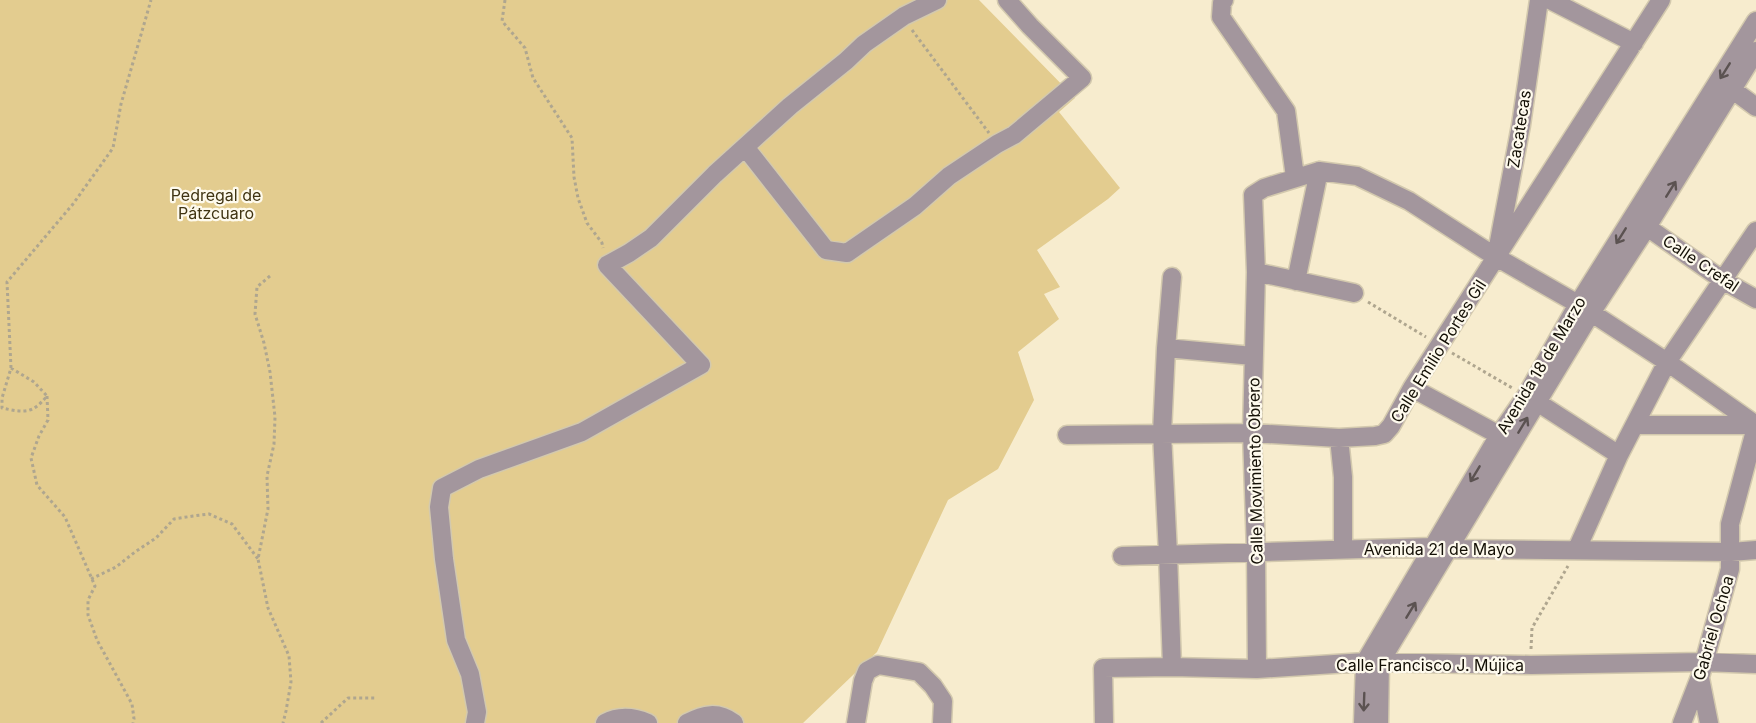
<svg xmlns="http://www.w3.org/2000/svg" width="1756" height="723" font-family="Inter,sans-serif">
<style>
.green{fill:#e3cc8f}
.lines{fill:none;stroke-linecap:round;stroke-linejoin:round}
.minor-casing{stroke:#d3c9ae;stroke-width:21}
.path{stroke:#afa68f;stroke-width:3;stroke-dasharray:3 3;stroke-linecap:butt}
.minor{stroke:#a3969d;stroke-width:18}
.oneway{stroke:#5b5251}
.labels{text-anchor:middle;stroke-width:4.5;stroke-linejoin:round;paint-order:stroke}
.street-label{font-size:16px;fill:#130f05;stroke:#fefaed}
.park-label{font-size:16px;fill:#403412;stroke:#fefaed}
</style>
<rect width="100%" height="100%" fill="#f7ecce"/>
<!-- green -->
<path class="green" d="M0,0H979L1075,98L1059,112L1120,188L1108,199L1037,250L1060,287L1044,294L1059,319L1018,352L1034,400L998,469L948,500L877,652L803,723H0Z"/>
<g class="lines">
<!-- minor casing -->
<g class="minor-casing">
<path id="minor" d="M1224,0L1222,3L1221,17L1286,111L1295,177
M1550,0L1634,43
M1733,90L1756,107
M745,147L826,250L847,253L915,206L949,176L997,144L1014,135L1082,78L1030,26L1007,0
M1647,227L1724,281L1756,299
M1498,247L1521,125L1539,0
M1256,272L1354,293
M1296,281L1319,171
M1166,348L1253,356
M1412,388L1499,435
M1537,402L1619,455
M1635,425H1756
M1067,435L1252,433L1339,438L1375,436L1384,434L1391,426L1412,388L1661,0
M1339,438L1343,477V549
M1577,549L1619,455L1667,362L1756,231
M1122,556L1432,547L1448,549L1731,552L1756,550
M1172,667L1168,554L1162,433L1166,348L1172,277
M1257,669L1256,551L1252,433L1256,272L1253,195L1264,188L1319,171L1357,176L1409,201L1496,257L1578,304L1667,362L1756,425
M1700,678L1709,723
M475,723L477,712L470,674L456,640L444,559L439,507L442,488L479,469L582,432L701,365L607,265L629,253L651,238L715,174L790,106L846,61L864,44L904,16L937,0
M605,723C620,715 634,717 648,723
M687,723C704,714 718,711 734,723
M856,723L863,681L867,671L878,665L919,672L933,686L943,701L942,723
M1104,723L1103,668L1172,667L1257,669L1365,662L1531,665L1703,662L1756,664
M1363,723L1365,662L1499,435L1526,396L1578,304L1756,21
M1379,723L1380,662L1591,313L1647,227L1756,51
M1682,723L1700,677L1730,569V524L1756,427"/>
</g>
<!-- path -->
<path class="path" d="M505,0L502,21L525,48L533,78L572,138L574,177L578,198L587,223L602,243L603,248
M912,30L989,133
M270,276L257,287L255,314L264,343L270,372L275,417L274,444L267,476L268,509L258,559L268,608L289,656L291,682L286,711L283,723
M1368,302L1426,337
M1452,353L1514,389
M11,368L34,382L47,396C32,414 25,413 2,408V398L11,368L7,282L73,204L113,148L121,104L151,0
M47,396L48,420L39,436L31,458L37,485L65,517L95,586L88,600V615L97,640L132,704L134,719L133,723
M91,579L116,567L135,552L156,538L174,519L193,516L209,514L232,524L258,559
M1531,649L1532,628L1568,566
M321,723L348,698H376"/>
<!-- minor -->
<use href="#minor" class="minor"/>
</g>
<!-- one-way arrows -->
<defs><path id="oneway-shaft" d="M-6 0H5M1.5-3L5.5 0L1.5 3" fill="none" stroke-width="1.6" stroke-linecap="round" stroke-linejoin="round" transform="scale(1.5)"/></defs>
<g class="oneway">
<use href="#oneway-shaft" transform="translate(1725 71) rotate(122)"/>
<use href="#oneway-shaft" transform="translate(1671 189) rotate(-58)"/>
<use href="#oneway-shaft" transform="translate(1621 236) rotate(122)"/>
<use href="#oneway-shaft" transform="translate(1523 425) rotate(-59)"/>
<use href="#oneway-shaft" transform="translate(1475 474) rotate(121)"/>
<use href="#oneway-shaft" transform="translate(1411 610) rotate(-59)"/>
<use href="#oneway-shaft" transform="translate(1364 702) rotate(92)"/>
</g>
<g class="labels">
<!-- street labels -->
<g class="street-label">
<text transform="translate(1519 129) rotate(-81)" y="6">Zacatecas</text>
<text transform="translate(1701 263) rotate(34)" y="6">Calle Crefal</text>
<text transform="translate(1438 351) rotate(-58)" y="6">Calle Emilio Portes Gil</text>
<text transform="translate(1541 365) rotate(-59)" y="6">Avenida 18 de Marzo</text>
<text transform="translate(1255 471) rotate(-91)" y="6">Calle Movimiento Obrero</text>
<text x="1439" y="555">Avenida 21 de Mayo</text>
<text transform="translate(1713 628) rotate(-74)" y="6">Gabriel Ochoa</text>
<text x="1430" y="671">Calle Francisco J. Mújica</text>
</g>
<!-- park labels -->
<g class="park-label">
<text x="216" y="201">Pedregal de<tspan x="216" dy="18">Pátzcuaro</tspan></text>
</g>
</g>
</svg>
